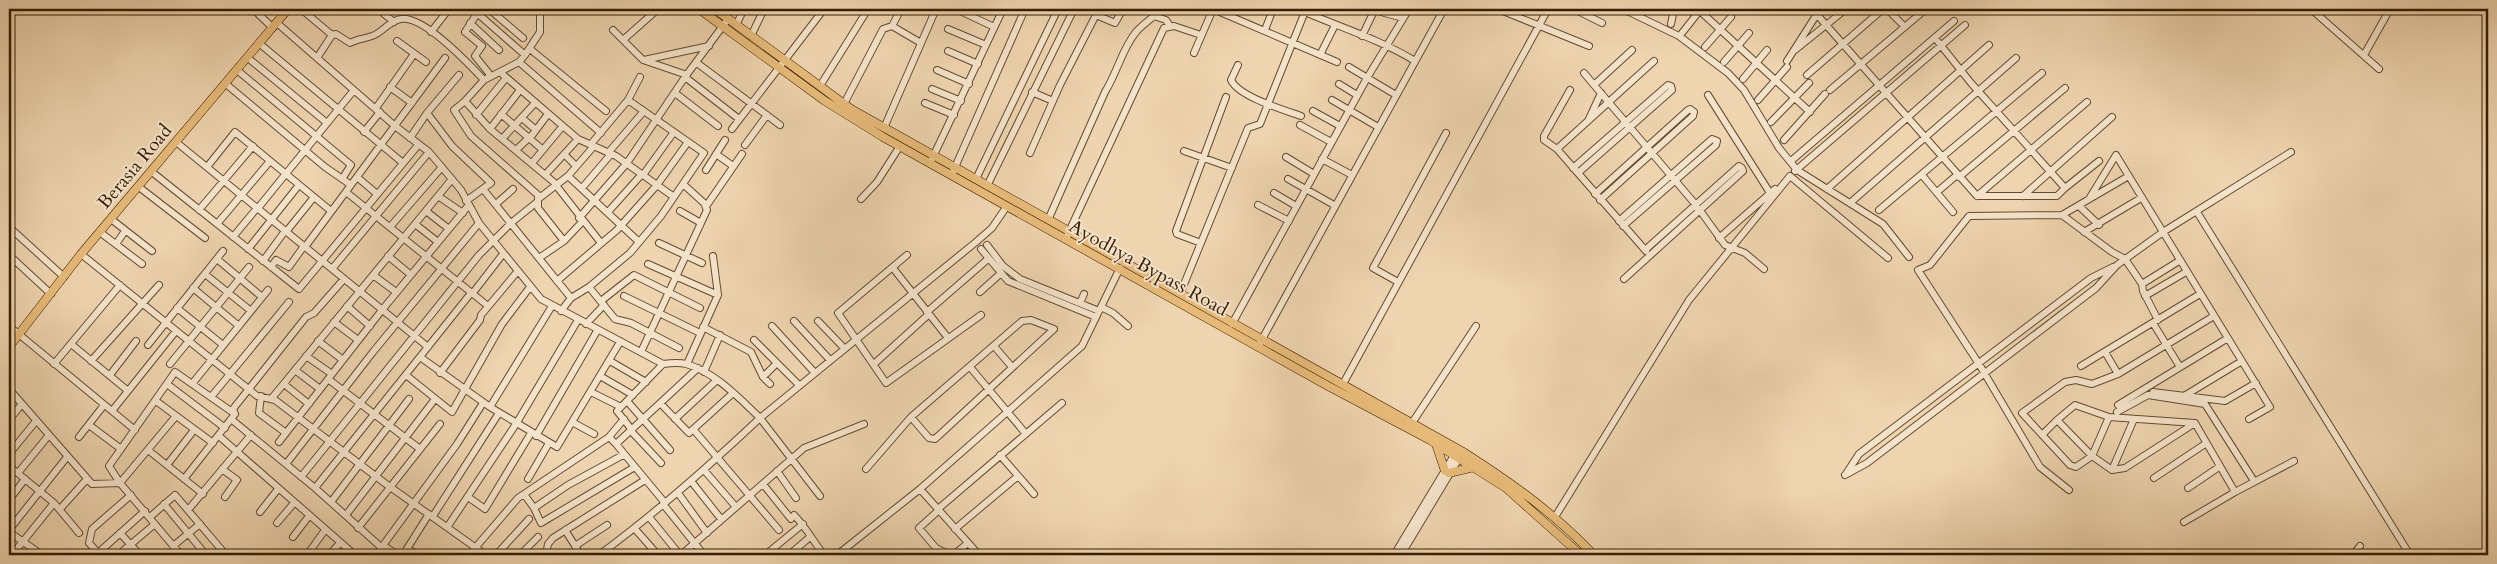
<svg xmlns="http://www.w3.org/2000/svg" width="2497" height="564" font-family="Cardo,serif">
<style>
.lines{fill:none;stroke-linecap:round;stroke-linejoin:round}
.minor-casing{stroke:#634c2c;stroke-width:8}
.major-casing{stroke:#351e00;stroke-width:9}
.minor{stroke:#f4e3cb;stroke-width:6}
.major{stroke:#e7ba78;stroke-width:8}
.labels{text-anchor:middle;stroke-width:4;stroke-linejoin:round;paint-order:stroke}
.street-label{font-size:19px;fill:#351e00;stroke:#f4e3cb}
</style>
<rect width="100%" height="100%" fill="#eed4af"/>
<filter id="stains"><feTurbulence type="fractalNoise" baseFrequency=".004" numOctaves="4"/><feColorMatrix values="0 0 0 0 .2 0 0 0 0 .09 0 0 0 0 .02 0 0 0 .5 -.17"/></filter>
<radialGradient id="worn" r=".72"><stop offset=".6" stop-color="#630" stop-opacity="0"/><stop offset="1" stop-color="#630" stop-opacity=".3"/></radialGradient>
<g class="lines">
<!-- minor casing -->
<g class="minor-casing">
<path id="minor" d="M253,9L273,28
M301,9L332,35
M385,9L384,14L394,22
M480,9L465,32L482,46L475,56L491,76
M489,9L523,38
M540,9V32L525,55L519,62L484,80L465,101L454,110L471,136L538,195V208L564,241
M603,9H610
M956,9L994,27
M1213,9L1337,62
M1498,9L1589,46
M1574,9L1602,23
M1623,9L1679,36L1728,73L1744,90L1779,148L1797,170L1883,224L1909,257
M1812,9L1977,196H2057L2065,188L1971,83L1935,38
M1887,9L1905,27
M2311,9L2379,69
M1374,10L1403,18
M1700,11L1810,112
M1305,12C1342,28 1381,40 1415,61
M477,13L525,55
M1096,15L1115,23L1123,9
M277,23L395,126L429,152L461,190L479,223L541,299L663,364C670,363 679,362 686,364C715,372 739,398 760,418C708,467 656,513 599,555
M470,23L499,50
M1671,24L1674,9
M736,25L744,9
M892,26L901,9
M948,29L986,45
M613,30L643,60L687,75
M1265,30L1273,9
M431,32L449,9
M1682,33L1701,9
M751,36L764,9
M1362,36L1375,9
M623,40L658,9
M397,41L426,62
M260,44L403,163
M1705,47L1731,17
M530,49L606,111
M1632,50L1594,85L1696,205L1725,245L1745,253L1764,269
M1795,50L1846,9
M948,51L978,64
M1194,53L1213,9
M1320,55L1335,25
M2364,55L2390,9
M248,58L327,123
M317,58L332,35L336,34L350,43C357,39 364,39 372,36C382,33 390,20 401,19C423,15 469,64 484,80
M644,60L709,46
M1787,61L1817,14
M519,62L601,133
M1724,62L1749,33
M697,63L780,125
M1238,65L1231,80C1239,97 1284,110 1301,116
M1349,67L1396,95
M237,70L351,165L342,179
M937,70L969,84
M500,72L578,139L616,156L674,197
M1584,73L1594,85
M1807,75L1883,9
M685,77L739,119
M1743,79L1767,50
M226,84L325,167L351,185
M1339,84L1357,95
M820,86L868,9
M390,87L412,103
M932,89L961,101
M1570,90L1544,136V140L1557,149L1646,251
M1830,90L1926,9
M1032,92L1053,101
M675,93L718,126
M1708,95L1770,193
M1332,100L1378,127
M1758,100L1787,67
M465,101L490,129L556,184
M925,103L954,115
M844,104L883,29L892,26L921,43
M376,108L414,54
M1313,111L1340,126
M427,113L452,146L491,183L466,201
M501,114L543,150
M476,115L506,78
M522,118L536,130
M1589,119L1601,93
M1771,122L1809,83
M1300,125L1331,142
M884,128L936,9
M490,129L520,90
M732,129L824,9
M364,132L380,112
M410,138L427,113L459,75
M502,139L535,103
M1784,140L1825,94
M176,142L428,347
M591,144L628,100L640,77
M745,145L767,115
M1557,149L1654,61
M516,150L533,134L548,114
M1184,151L1232,168
M608,153L644,111
M1030,153L1060,85L1099,9
M564,154L576,166
M716,154L733,166
M1286,157L1314,174
M932,159L1003,9
M1322,159L1352,175
M1791,161L1954,21
M532,163L562,127
M207,167L235,132L331,211
M1573,168L1668,85L1671,86L1672,90L1578,173
M706,170L725,140
M1795,171L1965,25
M152,172L299,289L419,144
M952,174L1025,9
M545,175L578,139
M643,175L674,132
M1922,175L1953,212
M568,176L638,241
M357,177L377,194
M1959,177L2065,88
M976,179L1058,9
M1288,179L1334,205
M555,184L601,243
M987,186L1074,9
M139,187L205,238
M582,188L611,154
M2065,188L2099,161
M483,189L571,298
M1827,189L1989,45
M346,192L488,306
M1937,192L1957,175
M1274,193L1296,206
M1595,194L1688,110L1690,109L1694,112L1693,116L1600,200
M438,196L463,213
M1977,196L2087,102
M2023,196L2112,117
M538,199L568,176L594,146
M861,199L877,182L900,146
M2089,199L2116,155L2270,407L2249,419
M1850,203L2016,58
M496,204L513,189
M707,205L742,154
M1258,205L1289,221
M2079,206L2099,225
M258,208L354,90
M199,210L253,146
M1879,210L2042,73
M426,211L449,229
M680,211L701,223
M608,212L642,174
M2197,212L2410,555
M2062,215L2112,252L2125,259L2142,284
M579,218L627,163L685,77L728,19
M111,219L152,251
M1048,220L1105,92C1117,73 1122,49 1136,32C1141,26 1148,21 1154,16L1166,20L1170,26
M1619,221L1712,139L1717,141L1716,145L1623,226
M217,224L270,161
M415,224L438,242
M9,227L64,277
M390,227L442,167
M286,232L314,197
M2084,232L2141,198
M101,233L142,264
M233,237L257,208
M1066,238L1164,28L1174,26L1201,35
M1719,238L1775,189
M659,243L702,263
M1201,243L1177,234L1176,231L1226,97
M116,244L125,231
M987,245L1003,266L1020,279L1099,311
M305,247L445,58
M248,249L299,185
M981,249L1008,281L1096,317
M81,254L257,396L275,400L386,484L486,555
M9,255L51,294
M907,255L838,313L886,383L981,315
M388,256L411,275
M539,258L564,241L582,222
M217,259L262,297
M263,261L285,231
M648,264L718,295
M271,267L276,260L289,267L304,246
M893,268L948,338
M332,269L429,152
M205,274L251,311
M373,275L396,292
M1624,279L1743,171L1742,168L1739,166L1645,250
M557,281L617,230L657,185L688,142
M1398,282L1373,268L1446,133
M589,287L615,319L631,323L679,348
M193,288L239,326
M980,292L1000,274
M472,294L503,254
M1180,294L1248,128L1260,124L1306,9
M624,296L700,333
M2145,296L2186,272
M601,301L634,275L700,308
M1080,303L1084,294
M347,306L370,326
M1101,307L1113,313L1128,326
M177,308L223,345
M561,311L571,298L589,287L630,253L661,216L704,153L628,100
M927,312L988,259
M2158,320L2143,291L2142,284L2179,261
M794,321L830,360
M818,321L844,348
M334,322L358,340
M2153,323L2180,367
M586,324L604,305
M1232,324L1367,78L1409,9
M9,326L135,430
M772,326L815,373
M703,327L751,352L763,377L770,384
M754,340L799,385
M318,341L343,360
M1260,343L1444,9
M71,344L127,390
M148,345L223,251
M994,346L1012,367
M641,352L707,210L704,203L683,184
M2105,352L2118,374
M306,356L332,374
M420,357L490,407L557,447L620,342
M91,361L159,285
M610,361L646,382
M54,364L120,285
M170,364L249,267
M687,364L718,295L713,256
M874,364L928,315
M2081,366L2200,294
M970,367L1026,434
M295,370L320,389
M704,372L720,335
M440,373L480,320L481,315L517,272
M110,375L136,341
M406,375L452,412L502,324L530,287
M600,376L633,395
M763,377L777,363
M328,379L420,449
M167,384L225,428
M192,384L268,290
M284,384L309,404
M1343,384L1548,9
M9,389L92,484L120,483L176,416
M591,392L621,407
M2153,392L2225,401L2256,383
M261,396L259,413L286,433
M2184,396L2242,361
M211,397L289,302
M272,398L452,179
M156,401L213,443
M627,401L670,450
M661,404L689,433L733,393
M2118,405L2228,338
M490,407L552,306
M112,411L176,331
M2117,412L2148,395L2205,404L2254,481
M2109,417L2092,456L2076,467L2070,465L2022,413L2065,382L2076,380L2092,384L2118,374L2214,316
M231,419L315,488L382,548
M675,419L717,380
M9,420L22,404
M572,422L594,434
M1412,423L1476,326
M2195,423L2125,468L2112,470L2092,456L2057,420L2075,405L2109,417L2195,423L2235,492
M89,425L121,449
M693,429L779,530
M632,430L617,411L663,364
M631,431L661,463
M2042,435L2057,420
M219,436L355,555
M536,436L597,331
M79,437L104,405
M609,437L624,419
M279,442L382,310L468,206
M616,444L665,503
M148,450L203,494
M9,454L36,421
M1000,455L1034,494
M286,464L373,352L479,223
M167,465L194,430
M9,466L54,503L79,533
M222,469L237,480L225,497
M866,469L911,417L1022,321L1031,320L1054,329L935,439L929,438L911,417
M704,470L736,507
M2112,470L2134,419
M777,471L796,498
M18,473L49,435
M1846,474L1859,454L2091,278L2113,267
M1845,475L1867,463L2096,288L2117,265L2163,232L2291,152
M301,477L479,255L511,223L537,202
M2154,478L2205,444
M184,479L235,414L233,409L306,317L314,313L344,279
M528,479L549,443
M691,481L721,519
M763,484L791,519
M315,488L471,293
M2188,488L2219,467
M920,489L979,555
M2069,490L2040,467L1979,364L1918,270L1930,265L1969,216L2062,215L2127,177
M678,493L707,533
M524,494L534,508L568,485L623,455
M820,496L760,418L976,242L992,228L1007,206
M468,497L485,509L531,433
M9,500L25,479
M331,502L409,399
M164,504L206,555
M663,504L704,555
M534,508L541,523L633,468
M60,509L87,479
M938,509L1062,403
M188,510L251,435
M939,510L919,528L936,548L950,555
M260,512L278,489
M346,515L435,399
M794,515C806,527 813,541 824,555
M433,516L499,413
M150,517L175,495L226,555
M649,517L680,555
M1555,517L1689,300L1790,176L1888,258
M2184,522L2235,492L2294,461
M277,523L294,503
M448,526L516,424L578,320
M358,528L440,424
M635,529L658,555
M955,529L1018,476
M9,530L67,457
M565,530L581,555
M9,532L38,552L36,555
M120,533L140,555
M293,537L309,516
M173,546L200,524
M384,546L398,555
M575,546L607,525
M407,550L408,549L418,555
M98,553L145,511
M12,555L54,503
M100,555L89,543L92,529L131,495
M118,555L155,524
M181,555L120,483L109,466L175,372L235,414
M307,555L325,530
M329,555L340,543
M376,555L457,444L483,403
M403,555L429,514
M469,555L518,498L609,437L616,444L698,368
M496,555L529,519
M520,555L538,537
M546,555L548,544L553,538L645,480
M681,555L804,448L864,424
M765,555L803,524
M789,555L810,537
M837,555L920,489L1082,346L1120,268
M953,555L968,543
M1394,555L1456,452
M1401,555L1461,455
M2353,555L2360,546"/>
</g>
<!-- major casing -->
<g class="major-casing">
<path id="major" d="M699,9L825,101L883,137L1328,386L1430,440L1506,488L1581,555
M715,9L851,109L1465,453C1512,483 1555,514 1594,555
M9,347L81,254L288,9
M1436,444L1445,471
M1449,473L1474,467"/>
</g>
<!-- minor -->
<use href="#minor" class="minor"/>
<!-- major -->
<use href="#major" class="major"/>
</g>
<g class="labels">
<!-- street labels -->
<g class="street-label">
<text transform="translate(134 166) rotate(-50)" y="7">Berasia Road</text>
<text transform="translate(1149 267) rotate(29)" y="7">Ayodhya Bypass Road</text>
</g>
</g>
<!-- margin -->
<rect width="2497" height="564" fill="none" stroke="#eed4af" stroke-width="30"/>
<rect x="10" y="10" width="2477" height="544" fill="none" stroke="#351e00" stroke-width="2.5"/>
<rect x="15" y="15" width="2467" height="534" fill="none" stroke="#351e00"/>
<rect width="100%" height="100%" filter="url(#stains)"/>
<rect width="100%" height="100%" fill="url(#worn)"/>
</svg>
